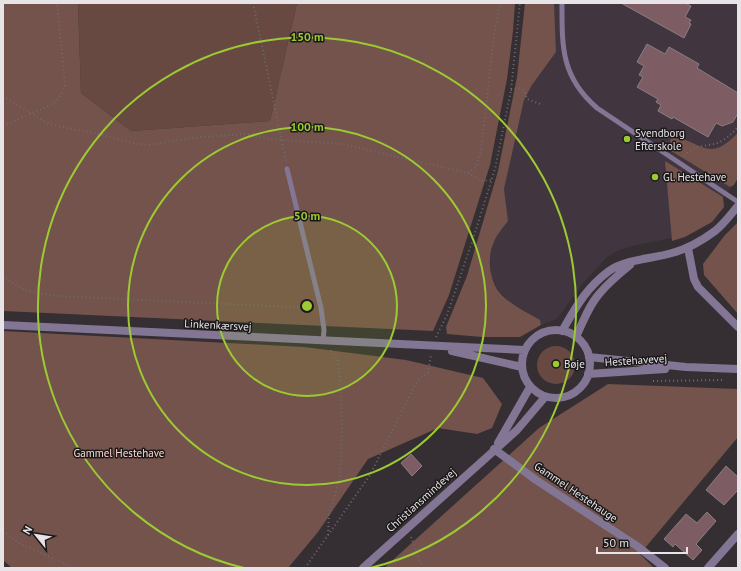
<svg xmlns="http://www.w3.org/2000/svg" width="741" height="571" font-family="'PT Sans',sans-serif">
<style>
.built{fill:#41363f}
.green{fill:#674941}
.forest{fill:#73534b}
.building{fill:#7e5c64;stroke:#887f81}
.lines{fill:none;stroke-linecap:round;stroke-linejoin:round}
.path{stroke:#706a6e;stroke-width:2;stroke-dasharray:1 3;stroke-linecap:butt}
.service{stroke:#837694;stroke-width:5}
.minor{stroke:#837694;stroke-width:8}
.tertiary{stroke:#837694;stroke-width:8}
.ring{fill:none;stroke:#9cca32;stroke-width:2}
.poi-dot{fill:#9cca32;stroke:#1b181a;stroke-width:1.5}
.labels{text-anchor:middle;stroke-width:3;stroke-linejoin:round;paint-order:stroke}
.poi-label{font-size:11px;fill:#e7e3e6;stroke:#1b181a;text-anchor:start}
.street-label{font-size:11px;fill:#e7e3e6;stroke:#1b181a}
.park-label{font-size:11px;fill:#ffd9cf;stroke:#1b181a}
.centre{fill:#9cca32;stroke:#1b181a;stroke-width:2}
.ring-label{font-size:12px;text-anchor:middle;font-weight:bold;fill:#9cca32;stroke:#1b181a;stroke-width:3;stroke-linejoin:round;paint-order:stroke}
</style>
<rect width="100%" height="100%" fill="#352f33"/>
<!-- built -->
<path class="built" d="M554,3H738V178L703,225L676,237L632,246L619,250L607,257L583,283L557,319L541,325L540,320L510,302L499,292L491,276L490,257L493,243L498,234L508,221L504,189L524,100L532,85L556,52Z"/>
<!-- green -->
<path class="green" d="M78,3H297L270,121L131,131L81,93Z
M537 365a19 19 0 1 1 38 0a19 19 0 1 1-38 0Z"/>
<!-- forest -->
<path class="forest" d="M3,3H78L81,93L131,131L270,121L297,3H515L513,31L507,79L490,165L449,295L433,331L3,311Z
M525,3H554L556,52L532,85L524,100L504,189L508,221C503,228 497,234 494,242C487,256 489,279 499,292C509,304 527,312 540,320L541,325L520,337H482L447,334L446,327L467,276L498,171L517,77Z
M738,133V178L734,185L730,187L668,149L671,138C689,135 702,155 720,147C727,144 733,137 738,133Z
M665,161L723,197L724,207L712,222L685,237L672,241Z
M738,222V314L704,275L703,264L725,235Z
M3,331L304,347L406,360L483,378L502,404L492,428L477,434L438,428L368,459L318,532L288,568H12L3,560Z
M608,384L738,389V437L640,554L654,568H384L539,428Z"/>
<!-- building -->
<path class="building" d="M621,3H685L691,6L685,17L691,20L689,23L691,24L684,38Z
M647,44L665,54L669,47L699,64L697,68L738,93V113L733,122L722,126L716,123L708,137L673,117L672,119L658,111L661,105L656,102L658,99L637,87L643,77L639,75L644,66L637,62Z
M411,454L422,466L412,476L401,463Z
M726,466L738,477V490L724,505L706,490Z
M707,512L716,521L696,544L702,550L693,560L675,544L673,547L664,539L686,514L697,523Z"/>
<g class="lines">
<!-- path -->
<path class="path" d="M253,3L286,161
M511,90L518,88L524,90L527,99L543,105
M3,96L45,122L57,126L95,133L137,144L148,145L200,137L247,134L269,139L342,144L468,173L476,167L481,151L494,35L500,3
M3,125C14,122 22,117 32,113C48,106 62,103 65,83L57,3
M684,156C699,141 709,149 723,140C729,137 733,132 738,127
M468,173L481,181L492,180
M3,275C23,293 31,292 57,296L314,308
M436,337L447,315L473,239L495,169L511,90L520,3
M653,381L725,380
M3,531L19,543L74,568
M328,535L329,512L335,496L340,475L342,430L341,393L338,359L330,350
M411,537L422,568
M305,568L370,475L415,385L420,378L428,373L431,355"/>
<!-- service -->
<path class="service" d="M562,3C562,47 561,77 597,108L738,202
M287,169L321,308L324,330L323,341"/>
<!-- minor -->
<path class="minor" d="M688,248L694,279L698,287L738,327
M494,449L536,480L637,546L665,568
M708,568L738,534"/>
<!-- tertiary -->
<path class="tertiary" d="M3,325L525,350
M522 364a34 34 0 1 1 68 0a34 34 0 1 1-68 0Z
M562,331C576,307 586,288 609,271C626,259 652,259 672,253C687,249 703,240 715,231C724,224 731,214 738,206
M576,337C583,322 589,305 600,293C609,282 619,274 630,265
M452,351L522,367
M589,357L686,367L738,369
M588,374L665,369
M498,443L530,387
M363,568L517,430L545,397"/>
</g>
<!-- distance rings -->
<circle cx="307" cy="306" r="90" fill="#9cca32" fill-opacity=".12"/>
<g class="ring">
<circle cx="307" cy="306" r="90"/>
<circle cx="307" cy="306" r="179"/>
<path d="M244 568A269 269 0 1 1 370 568"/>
</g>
<!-- markers -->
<g class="poi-dot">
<circle cx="627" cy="139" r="4"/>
<circle cx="655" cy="177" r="4"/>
<circle cx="556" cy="364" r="4"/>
</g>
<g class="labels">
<!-- poi labels -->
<g class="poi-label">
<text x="635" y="137">Svendborg<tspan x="635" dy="13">Efterskole</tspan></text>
<text x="663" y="181">Gl. Hestehave</text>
<text x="564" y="368">Bøje</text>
</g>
<!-- street labels -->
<g class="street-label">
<text transform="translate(218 325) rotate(3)" y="4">Linkenkærsvej</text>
<text transform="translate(636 360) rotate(-4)" y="4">Hestehavevej</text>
<text transform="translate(576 492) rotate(34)" y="4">Gammel Hestehauge</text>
<text transform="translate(421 500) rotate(-42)" y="4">Christiansmindevej</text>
</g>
<!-- park labels -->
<g class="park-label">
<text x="119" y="457">Gammel Hestehave</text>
</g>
</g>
<circle cx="307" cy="306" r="6" class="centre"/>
<g class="ring-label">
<text x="307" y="41">150 m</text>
<text x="307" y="131">100 m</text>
<text x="307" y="220">50 m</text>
</g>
<!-- border -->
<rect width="741" height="571" fill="none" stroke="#e7e3e6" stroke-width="8"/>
<!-- north arrow -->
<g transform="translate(36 535) rotate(300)" stroke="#1b181a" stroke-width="3" paint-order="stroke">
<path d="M0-3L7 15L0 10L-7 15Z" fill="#e7e3e6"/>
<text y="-6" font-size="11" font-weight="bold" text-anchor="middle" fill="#e7e3e6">N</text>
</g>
<!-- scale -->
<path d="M597 547v6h90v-6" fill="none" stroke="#e7e3e6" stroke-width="2"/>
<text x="603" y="547" font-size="12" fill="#e7e3e6" stroke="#1b181a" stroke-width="3" paint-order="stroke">50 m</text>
</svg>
